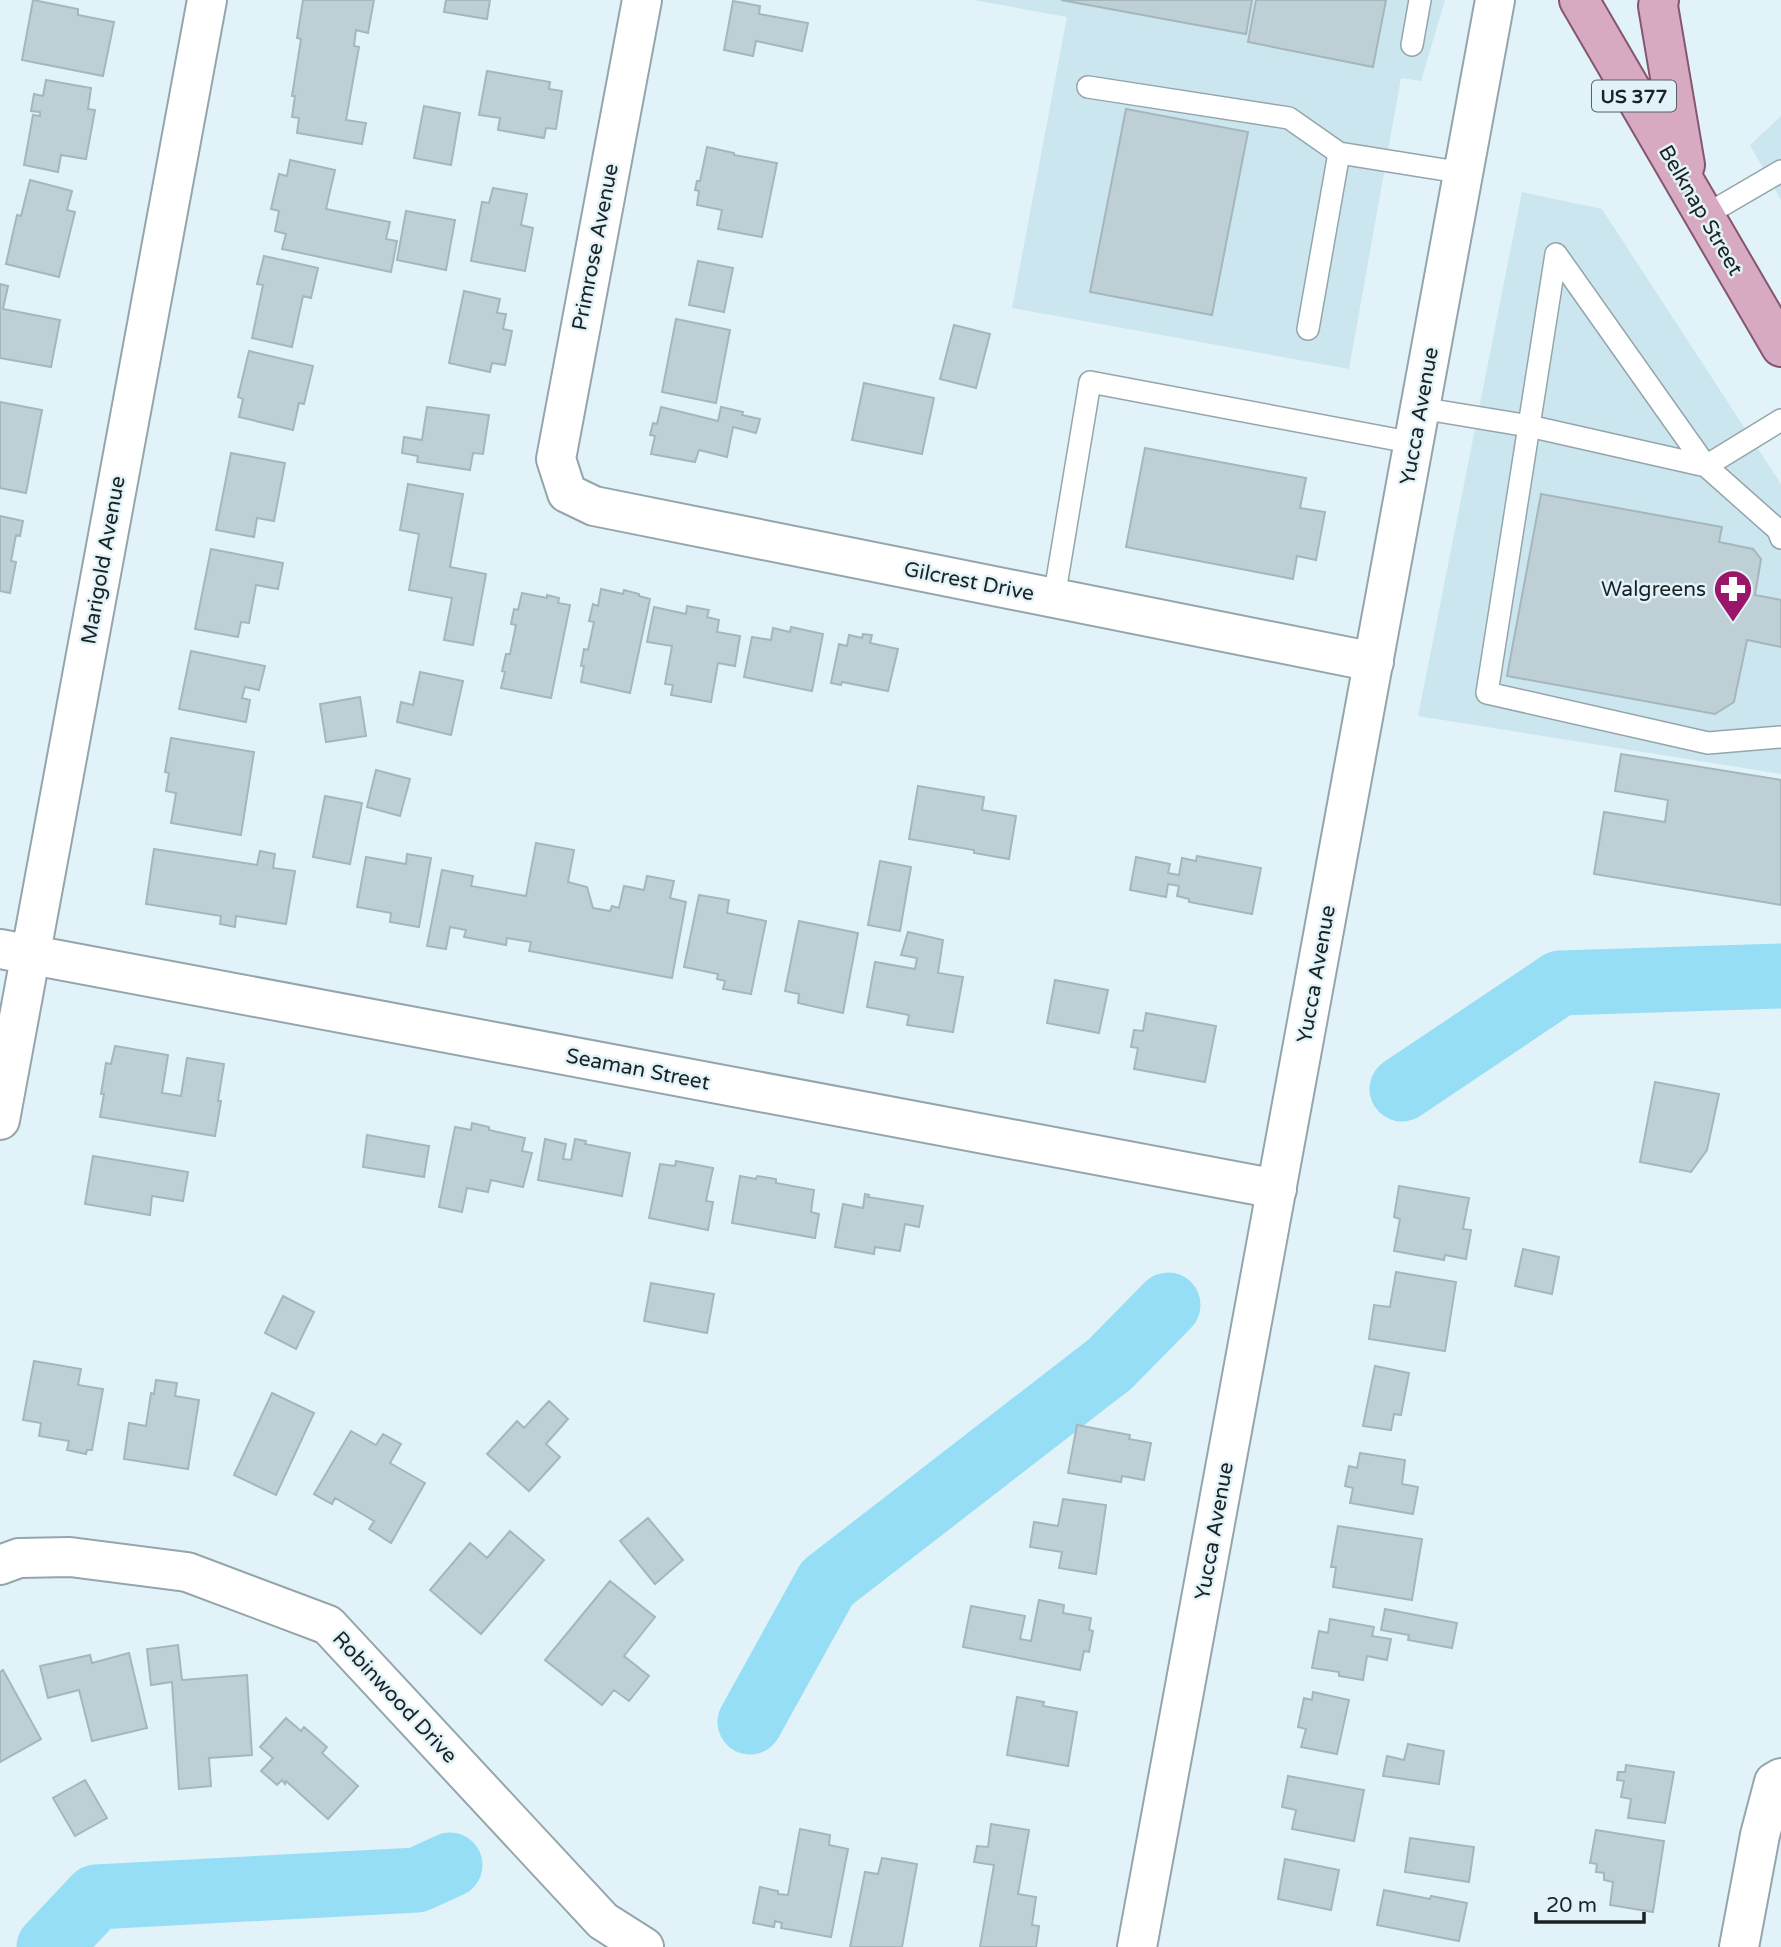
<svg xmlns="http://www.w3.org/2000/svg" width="1781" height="1947" font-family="'Varela Round',sans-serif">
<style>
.built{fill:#cbe6ef}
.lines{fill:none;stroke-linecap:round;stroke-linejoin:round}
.river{stroke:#96def6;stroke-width:65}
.building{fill:#bed0d6;stroke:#a5b6bc;stroke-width:2}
.service-casing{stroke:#94a5ab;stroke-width:24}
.minor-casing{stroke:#94a5ab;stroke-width:42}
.tertiary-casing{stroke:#94a5ab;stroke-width:42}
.primary-casing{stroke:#84566f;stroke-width:42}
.service{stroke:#fff;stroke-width:21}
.minor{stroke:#fff;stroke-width:38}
.tertiary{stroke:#fff;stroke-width:38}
.primary{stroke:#d7aac1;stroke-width:38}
.labels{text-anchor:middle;stroke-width:5;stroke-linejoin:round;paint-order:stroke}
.shield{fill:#e1f3f9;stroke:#566164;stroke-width:2}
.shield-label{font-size:19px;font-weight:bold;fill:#1b2224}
.street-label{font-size:21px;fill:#1b2224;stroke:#e1f3f9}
.poi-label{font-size:21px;fill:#1b2224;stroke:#e1f3f9;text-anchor:end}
</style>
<rect width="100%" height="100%" fill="#e1f3f9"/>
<!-- built -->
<path class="built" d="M974,0H1445L1421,81L1401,78L1349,369L1012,308L1067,17Z
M1781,116V200L1750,145Z
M1522,192L1602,209L1781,484V774L1418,716Z"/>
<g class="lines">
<!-- river -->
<path class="river" d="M1402,1089L1560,983L1781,976
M750,1722L827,1583L1110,1364L1168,1305
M49,1947L96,1897L417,1880L450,1865"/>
</g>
<!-- building -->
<path class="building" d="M33,0L78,9V15L114,22L103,76L22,60Z
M303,0H374L368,33L356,30L354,46L359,47L346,120L366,123L362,144L297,133L299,118L292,117L295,96H292L301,39L297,38Z
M446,0H490L487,19L444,12Z
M1061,0H1252L1246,34Z
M1256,0H1386L1373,67L1248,42Z
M733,1L760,6L759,14L808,23L802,51L756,41L753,56L724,50Z
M487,71L550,82L549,89L562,91L556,129L546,128L544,138L498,130L500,118L479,115Z
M46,80L91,88L88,109L95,110L86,159L61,155L58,172L24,165L33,115L40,116V112L31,111L34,94L43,96Z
M424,106L460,113L451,165L414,158Z
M1126,109L1248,132L1212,315L1090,292Z
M707,147L734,153V155L777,163L762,237L718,229L722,210L697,205L699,191L695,190L697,181H700Z
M290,160L335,170L326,209L390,222L386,239L397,241L391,272L282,249L286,234L275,231L279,211L271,209L279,174L287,176Z
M30,180L72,191L67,210L75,212L59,277L6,264L17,215L21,216Z
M493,188L527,194L521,225L533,228L525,271L471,261L482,202L489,203Z
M406,211L455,220L446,270L397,260Z
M264,256L318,268L311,298L303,296L292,347L252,338L263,285L257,284Z
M698,261L733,268L724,312L689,305Z
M0,284L8,286L3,309L60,320L51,367L0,358Z
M464,291L500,299L497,313L506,314L503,329L512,331L505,365L492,363L490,372L449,363Z
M676,319L730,330L716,403L662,392Z
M954,325L990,334L976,388L940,379Z
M249,351L313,366L304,404L299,403L293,430L239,417L243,399L238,397Z
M864,383L934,398L922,454L852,440Z
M0,402L42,410L26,493L0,488Z
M427,407L489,415L483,454L473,453L470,470L417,462L418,456L402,453L404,437L422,440Z
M661,407L718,421L721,407L743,412L742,415L760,419L756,433L733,427L727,457L699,450L695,462L651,454L655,436L650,435L653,423L657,424Z
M1145,448L1306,478L1300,508L1325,512L1316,560L1297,556L1293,579L1126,547Z
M231,453L285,463L274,521L257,518L254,537L216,530Z
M408,484L463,494L450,567L486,574L473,645L444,640L452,598L409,590L419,534L400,530Z
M1541,494L1722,527L1719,542L1753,549L1761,559L1755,595L1781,600V647L1747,640L1734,702L1715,714L1507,676Z
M0,516L23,521L20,536L16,535L11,561L16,562L10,593L0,591Z
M211,549L283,563L278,589L256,585L249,623L241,622L238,637L195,629Z
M601,589L623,594L624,590L639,594V596L650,599L630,693L581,682L584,666H581L584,649L588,650L594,622L589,621L593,604L598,606Z
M522,593L547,598V595L559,598L558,603L570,605L551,698L501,688L505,672L502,671L506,654H510L516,625L511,624L514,609L518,610Z
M687,606L709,610L707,617L719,620L717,632L740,636L735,666L718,663L711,702L671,695L673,685L665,684L672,646L647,642L654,607L686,614Z
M791,627L823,634L812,691L744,677L752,637L771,640L773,628L790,632Z
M863,634L872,635L870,643L898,649L888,691L842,682L841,685L831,683L839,644L847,646L849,635L862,638Z
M191,651L265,666L259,690L245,687L242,698L250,700L246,722L179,709Z
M420,672L463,681L451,735L397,722L401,702L413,705Z
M360,697L366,736L326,742L320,704Z
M171,738L254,752L241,835L171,823L176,793L166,791L169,773L165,772Z
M1621,754L1781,780V905L1594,874L1604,812L1665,822L1668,800L1615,791Z
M376,770L410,779L400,816L367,807Z
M918,786L984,797L982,810L1016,816L1009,859L974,853V850L909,839Z
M325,796L362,803L350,864L313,857Z
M536,843L574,850L568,882L587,887L593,908L610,911L612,906L619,908L624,886L644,890L647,876L674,881L670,898L686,902L672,978L529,951L531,942L507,938L506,945L464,937L466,930L450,927L446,949L427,946L442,870L473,876L471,886L526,896Z
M154,849L257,865L260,851L275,854L273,868L295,871L286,924L236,916L235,927L220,924L221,916L146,904Z
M407,854L431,858L419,927L390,922L391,913L357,907L366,857L406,864Z
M1197,856L1261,868L1252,914L1189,902V899L1177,896L1179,886L1168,884L1166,897L1130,890L1136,857L1170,864L1168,873L1179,875L1182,858L1196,861Z
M880,861L911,867L900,931L868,925Z
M699,895L729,900L727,913L766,921L751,994L723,989L725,981L717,979L718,974L684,967Z
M799,921L858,933L843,1013L798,1003L799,994L785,991Z
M908,932L943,940L938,973L963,977L953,1032L907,1025L909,1015L867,1007L875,962L915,969L917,958L901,955Z
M1055,980L1108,990L1099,1033L1047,1023Z
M1146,1013L1216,1026L1205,1082L1134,1069L1138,1048L1131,1047L1134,1030L1143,1031Z
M115,1046L168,1055L162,1093L181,1096L187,1058L224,1064L218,1101H221L215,1136L100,1117L104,1094H101L106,1063L111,1064Z
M1655,1082L1719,1094L1707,1150L1691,1172L1640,1162Z
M472,1123L489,1127V1130L525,1138L522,1151L532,1153L523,1187L491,1180L488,1192L467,1188L462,1212L439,1207L455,1127L471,1130Z
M367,1135L429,1146L424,1177L363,1167Z
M545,1139L566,1144L563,1159L571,1160L575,1139L586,1141L585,1144L630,1153L622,1196L538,1180Z
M93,1156L188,1172L183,1201L152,1196L150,1215L85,1204Z
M676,1161L713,1168L706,1201L713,1202L708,1230L649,1218L660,1164L675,1166Z
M740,1176L756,1179L757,1176L776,1179V1183L814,1190L811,1212L819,1214L815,1238L732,1223Z
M1399,1186L1469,1198L1463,1229L1471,1230L1466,1259L1445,1255L1444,1260L1394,1251L1400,1219L1394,1217Z
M865,1194L869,1195L868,1197L923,1206L919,1227L905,1224L900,1251L875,1247L874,1254L835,1247L843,1204L863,1208Z
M1523,1249L1559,1257L1552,1294L1515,1286Z
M1396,1272L1456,1282L1445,1351L1369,1339L1374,1305L1390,1307Z
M651,1283L714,1294L707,1333L644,1321Z
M283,1296L314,1312L296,1349L265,1333Z
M34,1361L81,1369L78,1385L103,1389L92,1450H87L86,1454L67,1450L69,1441L39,1436L41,1423L23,1420Z
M1375,1366L1409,1373L1401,1415L1394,1414L1391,1430L1363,1426Z
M156,1380L177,1383L175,1396L199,1400L188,1469L124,1459L129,1423L146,1426L151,1393L154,1394Z
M272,1393L314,1413L276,1495L234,1475Z
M549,1401L568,1419L546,1444L560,1457L529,1491L487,1454L517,1421L524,1428Z
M1077,1425L1130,1435L1129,1439L1151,1443L1144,1480L1122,1476L1121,1482L1068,1473Z
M351,1431L376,1445L383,1434L401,1444L390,1463L425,1483L391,1543L369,1529L374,1521L335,1498L332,1504L314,1494Z
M1360,1453L1405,1460L1402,1484L1418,1487L1413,1514L1350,1503L1353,1488L1345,1486L1349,1466L1357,1468Z
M1063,1499L1106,1505L1096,1574L1059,1568L1062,1552L1030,1547L1034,1522L1058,1526Z
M648,1518L683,1560L655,1584L620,1541Z
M1338,1526L1422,1539L1412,1600L1333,1587L1336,1567H1331Z
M510,1531L544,1560L481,1634L430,1590L470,1543L487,1558Z
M610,1581L655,1617L624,1656L649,1676L629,1701L614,1690L602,1705L545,1660Z
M1039,1600L1064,1605L1063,1613L1091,1618L1089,1630L1093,1631L1089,1652L1084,1651L1080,1670L963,1647L971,1606L1025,1616L1020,1639L1031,1641Z
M1385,1609L1457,1623L1452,1648L1408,1640L1409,1635L1381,1630Z
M1330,1619L1374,1627L1372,1636L1391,1639L1387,1660L1367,1656L1363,1680L1339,1676V1672L1312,1668L1319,1631L1328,1633Z
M178,1645L182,1680L247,1675L252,1755L209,1758L211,1786L179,1789L172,1682L151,1685L147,1649Z
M129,1653L147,1728L92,1741L79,1690L48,1698L40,1666L90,1655L92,1663Z
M3,1670L41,1739L0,1762V1672Z
M1313,1692L1349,1700L1337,1754L1301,1747L1306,1729L1298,1727L1304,1698L1312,1700Z
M1017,1697L1044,1702L1043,1706L1077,1712L1068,1766L1007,1755Z
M286,1718L301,1731L304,1727L327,1747L322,1753L358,1786L328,1819L286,1781L285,1784L282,1780L277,1785L261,1771L273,1758L260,1747Z
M1408,1744L1444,1751L1439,1784L1383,1776L1387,1756L1404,1760Z
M1626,1765L1674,1772L1665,1823L1628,1818L1631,1799L1621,1797L1624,1781L1617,1780L1618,1772H1625Z
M1288,1776L1364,1790L1354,1841L1292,1829L1296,1810L1282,1807Z
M85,1780L107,1818L75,1836L53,1798Z
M991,1824L1029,1830L1018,1894L1036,1897L1032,1925L1039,1926L1036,1947H980L994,1865L974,1862L977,1846L988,1847Z
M800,1829L830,1835L829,1845L848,1849L831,1937L781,1928L782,1923L775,1921L774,1927L753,1923L760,1887L778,1891V1894L788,1895Z
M1596,1830L1664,1841L1653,1912L1610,1905L1613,1882L1604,1880V1873L1596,1872L1597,1864L1590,1863Z
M1410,1838L1474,1847L1469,1882L1405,1872Z
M882,1858L917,1864L902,1947H850L865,1872L878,1874Z
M1285,1859L1339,1870L1331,1910L1278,1899Z
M1384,1890L1430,1899L1431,1896L1467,1903L1459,1941L1377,1925Z"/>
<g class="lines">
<!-- service casing -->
<g class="service-casing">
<path id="service" d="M1412,45L1420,0
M1088,87L1289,118L1339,153L1464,173
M1704,216L1781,171
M1308,329L1339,153
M1420,408L1529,426L1706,466L1781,420
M1781,538L1778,530L1706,466L1556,254L1487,693L1708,743L1781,737
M1054,598L1090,382L1414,443"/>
</g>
<!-- minor casing -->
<g class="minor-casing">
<path id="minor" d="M642,0L556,459L567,493L594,506L1374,662
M0,949L1277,1189
M0,1120L207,0
M0,1565L19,1558L70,1557L187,1572L328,1625L603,1921L644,1947
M1739,1947L1760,1835L1774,1782L1781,1778"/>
</g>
<!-- tertiary casing -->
<g class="tertiary-casing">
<path id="tertiary" d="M1137,1947L1495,0"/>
</g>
<!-- primary casing -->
<g class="primary-casing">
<path id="primary" d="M1579,0L1781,347
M1659,0L1658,6L1685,165"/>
</g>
<!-- service -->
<use href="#service" class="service"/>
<!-- minor -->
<use href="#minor" class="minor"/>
<!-- tertiary -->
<use href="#tertiary" class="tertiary"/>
<!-- primary -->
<use href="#primary" class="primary"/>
</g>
<!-- icons -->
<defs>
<g id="pharmacy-pin" transform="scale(2.0125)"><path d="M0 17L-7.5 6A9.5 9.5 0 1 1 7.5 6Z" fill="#9a1669" stroke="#e1f3f9"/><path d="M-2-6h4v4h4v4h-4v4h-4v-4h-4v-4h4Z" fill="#fff"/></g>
</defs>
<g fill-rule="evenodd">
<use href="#pharmacy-pin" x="1733" y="589"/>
</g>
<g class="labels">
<!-- shield labels -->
<rect class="shield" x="1592" y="80.5" width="84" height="31" rx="5"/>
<g class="shield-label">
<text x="1634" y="103">US 377</text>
</g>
<!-- street labels -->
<g class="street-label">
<text transform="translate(1701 210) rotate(60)" y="7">Belknap Street</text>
<text transform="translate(595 247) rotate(-79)" y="7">Primrose Avenue</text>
<text transform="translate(1419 416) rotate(-80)" y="7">Yucca Avenue</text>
<text transform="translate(103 560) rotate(-80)" y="7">Marigold Avenue</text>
<text transform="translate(969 581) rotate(11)" y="7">Gilcrest Drive</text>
<text transform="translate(1316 974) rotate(-80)" y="7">Yucca Avenue</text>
<text transform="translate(638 1069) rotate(11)" y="7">Seaman Street</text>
<text transform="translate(1214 1531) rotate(-80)" y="7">Yucca Avenue</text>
<text transform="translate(395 1697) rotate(47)" y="7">Robinwood Drive</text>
</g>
<!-- poi labels -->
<g class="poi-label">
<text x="1706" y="596">Walgreens</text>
</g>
</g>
<!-- scale -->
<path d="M1536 1912v10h108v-10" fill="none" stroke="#1b2224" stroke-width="3.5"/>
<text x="1546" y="1912" font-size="21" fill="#1b2224" stroke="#e1f3f9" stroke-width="5" paint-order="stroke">20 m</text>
</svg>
